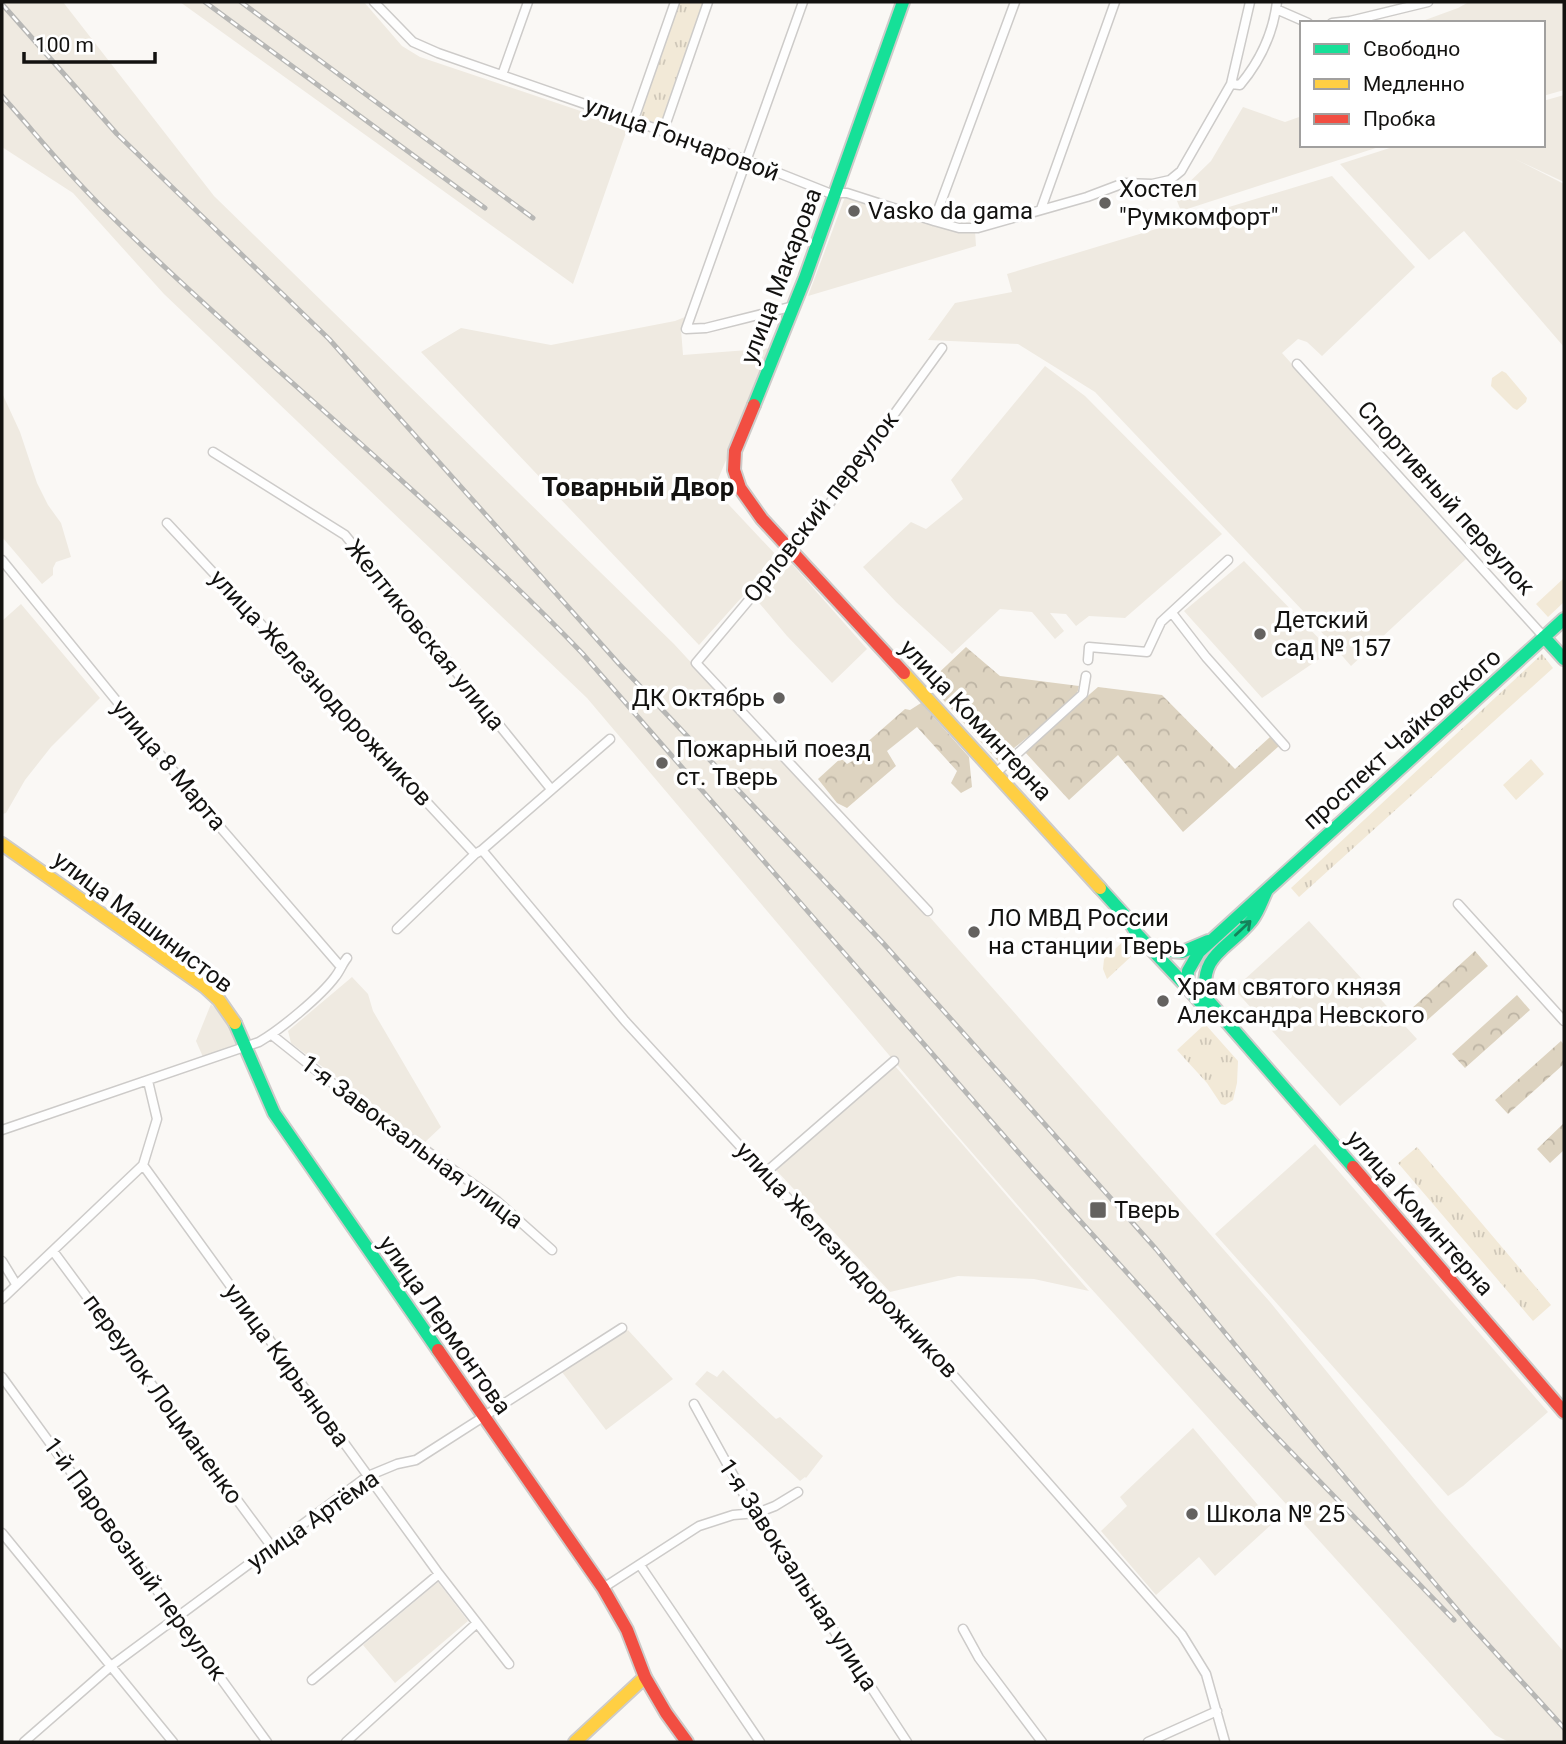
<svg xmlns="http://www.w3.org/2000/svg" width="1566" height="1744" font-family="Roboto,sans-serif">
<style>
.built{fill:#efeae1}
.grass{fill:url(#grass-tufts)}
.forest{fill:url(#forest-crowns)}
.park{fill:#f2e9d7}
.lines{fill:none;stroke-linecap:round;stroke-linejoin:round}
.street-casing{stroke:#cdcbc9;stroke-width:11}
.fast-casing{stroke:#cdcbc9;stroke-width:16}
.slow-casing{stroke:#cdcbc9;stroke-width:16}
.jam-casing{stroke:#cdcbc9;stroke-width:16}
.street{stroke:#fefefe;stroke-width:8}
.fast{stroke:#16e098;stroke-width:12}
.slow{stroke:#ffcf43;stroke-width:12}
.jam{stroke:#f24e42;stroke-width:12}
.rail-casing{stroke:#b7b7b5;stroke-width:5}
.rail{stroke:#fff;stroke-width:2.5;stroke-dasharray:8;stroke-linecap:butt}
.oneway{stroke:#15835b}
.poi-dot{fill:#646260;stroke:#fff;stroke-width:2.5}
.labels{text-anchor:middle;stroke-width:7;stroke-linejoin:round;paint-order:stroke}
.street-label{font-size:24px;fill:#131210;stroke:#fff}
.poi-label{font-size:24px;fill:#131210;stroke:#fff;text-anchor:start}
.neighbourhood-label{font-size:26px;font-weight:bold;fill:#131210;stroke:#fff}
</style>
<defs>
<pattern id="grass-tufts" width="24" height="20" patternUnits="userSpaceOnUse" patternTransform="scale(1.75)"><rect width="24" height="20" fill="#f2e9d7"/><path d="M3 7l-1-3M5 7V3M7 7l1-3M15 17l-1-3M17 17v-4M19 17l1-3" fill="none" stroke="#cfc7b8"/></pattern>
<pattern id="forest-crowns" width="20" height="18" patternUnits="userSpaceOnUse" patternTransform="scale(1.75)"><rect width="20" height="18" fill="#ddd3c0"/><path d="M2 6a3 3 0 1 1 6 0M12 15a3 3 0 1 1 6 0" fill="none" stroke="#bdb4a4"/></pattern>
</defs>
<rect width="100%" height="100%" fill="#faf8f5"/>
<!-- built -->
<path class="built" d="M2,2H63L214,196L674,644L844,828L905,889L1270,1302L1437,1507L1564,1652V1742H1509L1495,1735L1068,1263L949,1126L587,698L164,294L73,193L2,147Z
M180,2H364L402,46L420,57L628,127L573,284Z
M1469,2H1564V90L1543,96V23H1417L1458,8Z
M1564,95V182L1515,159L1564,184V347L1464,231L1429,260L1340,164L1399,145H1543V101Z
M1243,107L1285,122L1302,116V145H1385L1181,211L1175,196L1211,161Z
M1332,176L1415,267L1322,356L1307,342L1298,339L1282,353L1466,559L1351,666L1303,611L1095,392L1018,344L928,340L955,303L1012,292L1007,274Z
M845,197L935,226L975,231L976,246L808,296Z
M685,317L681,329L683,355L773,348L714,489L778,557L699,645L421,352L461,328L551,345L675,321Z
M1045,366L1085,396L1222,534L1125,618L1089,616L1076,626L1066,614L1050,613L1064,631L1055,639L1032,612L1000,609L952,654L896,602L863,567L911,522L926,529L963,499L951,480Z
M2,393L20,432L37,483L48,505L61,523L71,557L56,562L53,568V575L42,584L2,537Z
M1244,561L1331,651L1262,698L1184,611Z
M792,564L867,649L832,683L787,636L755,598Z
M21,604L100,698L51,747L25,780L6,813L2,814V621Z
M1309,921L1417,1039L1340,1106L1234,989Z
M352,977L368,994L373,1011L441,1127L424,1143L291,1043L288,1031Z
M211,1004L230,1022L239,1043L203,1057L196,1041Z
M895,1066L1089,1291L1034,1279L958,1276L890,1292L776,1170Z
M1315,1144L1548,1412L1463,1486L1448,1496L1215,1234Z
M628,1330L673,1379L606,1430L562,1372Z
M723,1370L776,1419L780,1417L823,1456L806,1478L805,1477L800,1481L695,1384L707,1371L717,1377Z
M1193,1428L1273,1523L1215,1576L1199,1557L1156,1595L1101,1531L1127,1506L1120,1497Z
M438,1582L468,1621L395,1683L363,1645Z"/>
<!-- grass -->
<path class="grass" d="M678,2H706L665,116L659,125L641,117L643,99Z
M1542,654L1553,668L1299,897L1291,888Z
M1127,938L1138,950L1107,979L1103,969L1104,959Z
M1205,1024L1238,1061L1237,1083L1233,1100L1225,1105L1221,1104L1207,1083L1177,1050Z
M1417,1147L1551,1305L1533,1321L1398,1163Z"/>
<!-- forest -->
<path class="forest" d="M966,647L1000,676L1079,686L1076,698L998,761L928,683Z
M1098,687L1162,695L1235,769L1270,737L1279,746L1183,832L1118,755L1069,800L1024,751Z
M921,703L969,757L972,787L961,793L951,783L957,771L917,727L887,751L896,766L847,808L837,803L818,779L841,758L847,764L858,758L864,745L905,709L910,710Z
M1475,951L1488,966L1423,1024L1410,1010Z
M1517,995L1530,1010L1465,1068L1452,1054Z
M1561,1041L1564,1045V1064L1508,1114L1495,1100Z
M1564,1123V1150L1550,1163L1537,1149Z"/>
<!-- park -->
<path class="park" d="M1502,371L1506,373L1527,398L1526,402L1517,410L1513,408L1491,386L1492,378Z
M1564,578V602L1548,617L1536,604Z
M1531,759L1544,774L1516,800L1503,785Z"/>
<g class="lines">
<!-- street casing -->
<g class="street-casing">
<path id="street" d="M374,2L413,42L438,53L746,160L829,193H847L934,221L959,228H978L1087,197L1124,183L1152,184L1170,180L1181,171L1231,84L1250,2
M1276,9L1308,23
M1332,23L1350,21L1428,2
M502,75L528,2
M1231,84L1240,85C1261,60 1273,34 1277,2
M633,122L675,2
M663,132L708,2
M1041,209L1115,2
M934,221L1015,2
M794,306L706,328L686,329L803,2
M1297,364L1544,637
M213,452L345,535L551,789
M167,523L475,854
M2,560L207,812L341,967
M1172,613L1206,657L1285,746
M1088,660L1089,647L1147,652L1161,622L1228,560
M996,773L1083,694L1086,676
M482,850L625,1021L876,1294L952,1374L1182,1635L1206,1674L1225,1742
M1458,904L1564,1021
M928,911L696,663L827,507L942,348
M397,929L475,854L482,850L610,739
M272,1035L341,1090L497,1201L552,1250
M2,1130L259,1042C280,1030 321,996 335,977C340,971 342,964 347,958
M143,1165L439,1574L509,1664
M765,1173L894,1061
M53,1251L272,1547
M2,1261L16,1284
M2,1299L143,1165L157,1119L148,1081
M2,1377L267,1742
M694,1404L747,1500L757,1513L907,1742
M2,1533L173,1742
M640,1565L760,1742
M603,1588L699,1526L733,1515L757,1513L775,1506L798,1492
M963,1629L979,1658L1042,1742
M312,1680L439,1574
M24,1742L111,1666L368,1476L397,1464L416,1460L622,1328
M346,1742L477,1623
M1148,1742L1217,1711"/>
</g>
<!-- fast casing -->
<g class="fast-casing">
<path id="fast" d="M754,405L805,278L903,2
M1544,637L1564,659
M1100,888L1128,919L1137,934L1187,987
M1267,890C1262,900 1259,911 1252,920C1228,950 1199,953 1206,998L1353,1167
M1162,950L1182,952L1208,941
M1207,1010L1187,987L1188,971L1199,952L1564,619
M235,1023L274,1113L438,1350"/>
</g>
<!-- slow casing -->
<g class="slow-casing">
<path id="slow" d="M904,673L1100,888
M2,844L205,987L219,1000L235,1023
M575,1742L645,1677"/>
</g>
<!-- jam casing -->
<g class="jam-casing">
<path id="jam" d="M754,405L735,451L734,470L740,488L762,519L904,673
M1353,1167L1564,1412
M438,1350L603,1588L627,1630L645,1677L666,1713L687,1742"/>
</g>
<!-- street -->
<use href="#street" class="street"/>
<!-- fast -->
<use href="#fast" class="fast"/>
<!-- slow -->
<use href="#slow" class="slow"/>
<!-- jam -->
<use href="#jam" class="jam"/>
<!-- rail casing -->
<g class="rail-casing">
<path id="rail" d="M205,2L485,208
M241,2L533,218
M2,4L117,134L329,339L619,664L883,943L1156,1249L1324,1453L1472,1627L1564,1728
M2,96C36,134 68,174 105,210C260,362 432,497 582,653L1033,1169L1267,1427L1454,1620"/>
</g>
<!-- rail -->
<use href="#rail" class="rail"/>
</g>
<!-- one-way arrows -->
<defs><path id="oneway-shaft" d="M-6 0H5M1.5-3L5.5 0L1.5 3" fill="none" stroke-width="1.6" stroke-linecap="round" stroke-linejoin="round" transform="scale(1.75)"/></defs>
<use class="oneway" href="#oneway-shaft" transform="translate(1243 928) rotate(-43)"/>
<!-- markers -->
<g class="poi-dot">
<circle cx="1105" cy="203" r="7"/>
<circle cx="854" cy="211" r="7"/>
<circle cx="1260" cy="634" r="7"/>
<circle cx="779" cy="698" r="7"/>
<circle cx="662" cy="763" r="7"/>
<circle cx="974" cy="932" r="7"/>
<circle cx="1163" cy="1001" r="7"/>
<rect x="1089" y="1201" width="18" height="18" rx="3.5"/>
<circle cx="1192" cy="1514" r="7"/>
</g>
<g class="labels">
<!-- street labels -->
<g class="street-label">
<text transform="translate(682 139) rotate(20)" y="8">улица Гончаровой</text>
<text transform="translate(781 276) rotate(-69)" y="8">улица Макарова</text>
<text transform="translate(1446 498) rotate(48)" y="8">Спортивный переулок</text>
<text transform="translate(821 507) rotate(-52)" y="8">Орловский переулок</text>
<text transform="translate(425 635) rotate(51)" y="8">Желтиковская улица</text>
<text transform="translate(321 688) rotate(47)" y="8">улица Железнодорожников</text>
<text transform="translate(976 720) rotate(47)" y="8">улица Коминтерна</text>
<text transform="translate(1402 739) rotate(-42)" y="8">проспект Чайковского</text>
<text transform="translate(169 765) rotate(50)" y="8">улица 8 Марта</text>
<text transform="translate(143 922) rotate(37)" y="8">улица Машинистов</text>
<text transform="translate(412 1142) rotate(37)" y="8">1-я Завокзальная улица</text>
<text transform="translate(1420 1213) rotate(49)" y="8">улица Коминтерна</text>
<text transform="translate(847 1260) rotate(47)" y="8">улица Железнодорожников</text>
<text transform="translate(445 1325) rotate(55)" y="8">улица Лермонтова</text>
<text transform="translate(287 1365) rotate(54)" y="8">улица Кирьянова</text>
<text transform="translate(163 1399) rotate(54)" y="8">переулок Лоцманенко</text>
<text transform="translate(313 1520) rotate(-35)" y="8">улица Артёма</text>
<text transform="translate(135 1559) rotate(54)" y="8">1-й Паровозный переулок</text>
<text transform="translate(798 1575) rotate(57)" y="8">1-я Завокзальная улица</text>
</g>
<!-- poi labels -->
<g class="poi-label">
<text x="1119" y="197">Хостел<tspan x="1119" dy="28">"Румкомфорт"</tspan></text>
<text x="868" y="219">Vasko da gama</text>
<text x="1274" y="628">Детский<tspan x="1274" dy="28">сад № 157</tspan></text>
<text x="765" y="706" text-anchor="end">ДК Октябрь</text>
<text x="676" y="757">Пожарный поезд<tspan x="676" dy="28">ст. Тверь</tspan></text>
<text x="988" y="926">ЛО МВД России<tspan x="988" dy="28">на станции Тверь</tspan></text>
<text x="1177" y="995">Храм святого князя<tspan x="1177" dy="28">Александра Невского</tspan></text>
<text x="1114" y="1218">Тверь</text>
<text x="1206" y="1522">Школа № 25</text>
</g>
<!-- neighbourhood labels -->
<g class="neighbourhood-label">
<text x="638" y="496">Товарный Двор</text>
</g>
</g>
<!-- border -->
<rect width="1566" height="1744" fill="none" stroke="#131210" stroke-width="7"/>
<!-- legend -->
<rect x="1300" y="21" width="245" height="126" fill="#ffffff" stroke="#a1a09f" stroke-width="2"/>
<rect x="1314" y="44" width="35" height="10" fill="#16e098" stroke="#a1a09f" stroke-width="2"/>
<text x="1363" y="56" font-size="21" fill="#131210">Свободно</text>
<rect x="1314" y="79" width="35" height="10" fill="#ffcf43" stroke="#a1a09f" stroke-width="2"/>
<text x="1363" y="91" font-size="21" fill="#131210">Медленно</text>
<rect x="1314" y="114" width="35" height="10" fill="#f24e42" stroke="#a1a09f" stroke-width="2"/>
<text x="1363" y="126" font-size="21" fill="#131210">Пробка</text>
<!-- scale -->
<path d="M24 52v10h131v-10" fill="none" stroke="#131210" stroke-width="3.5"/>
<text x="35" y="52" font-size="21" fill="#131210" stroke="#ffffff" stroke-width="5" paint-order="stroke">100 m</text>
</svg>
